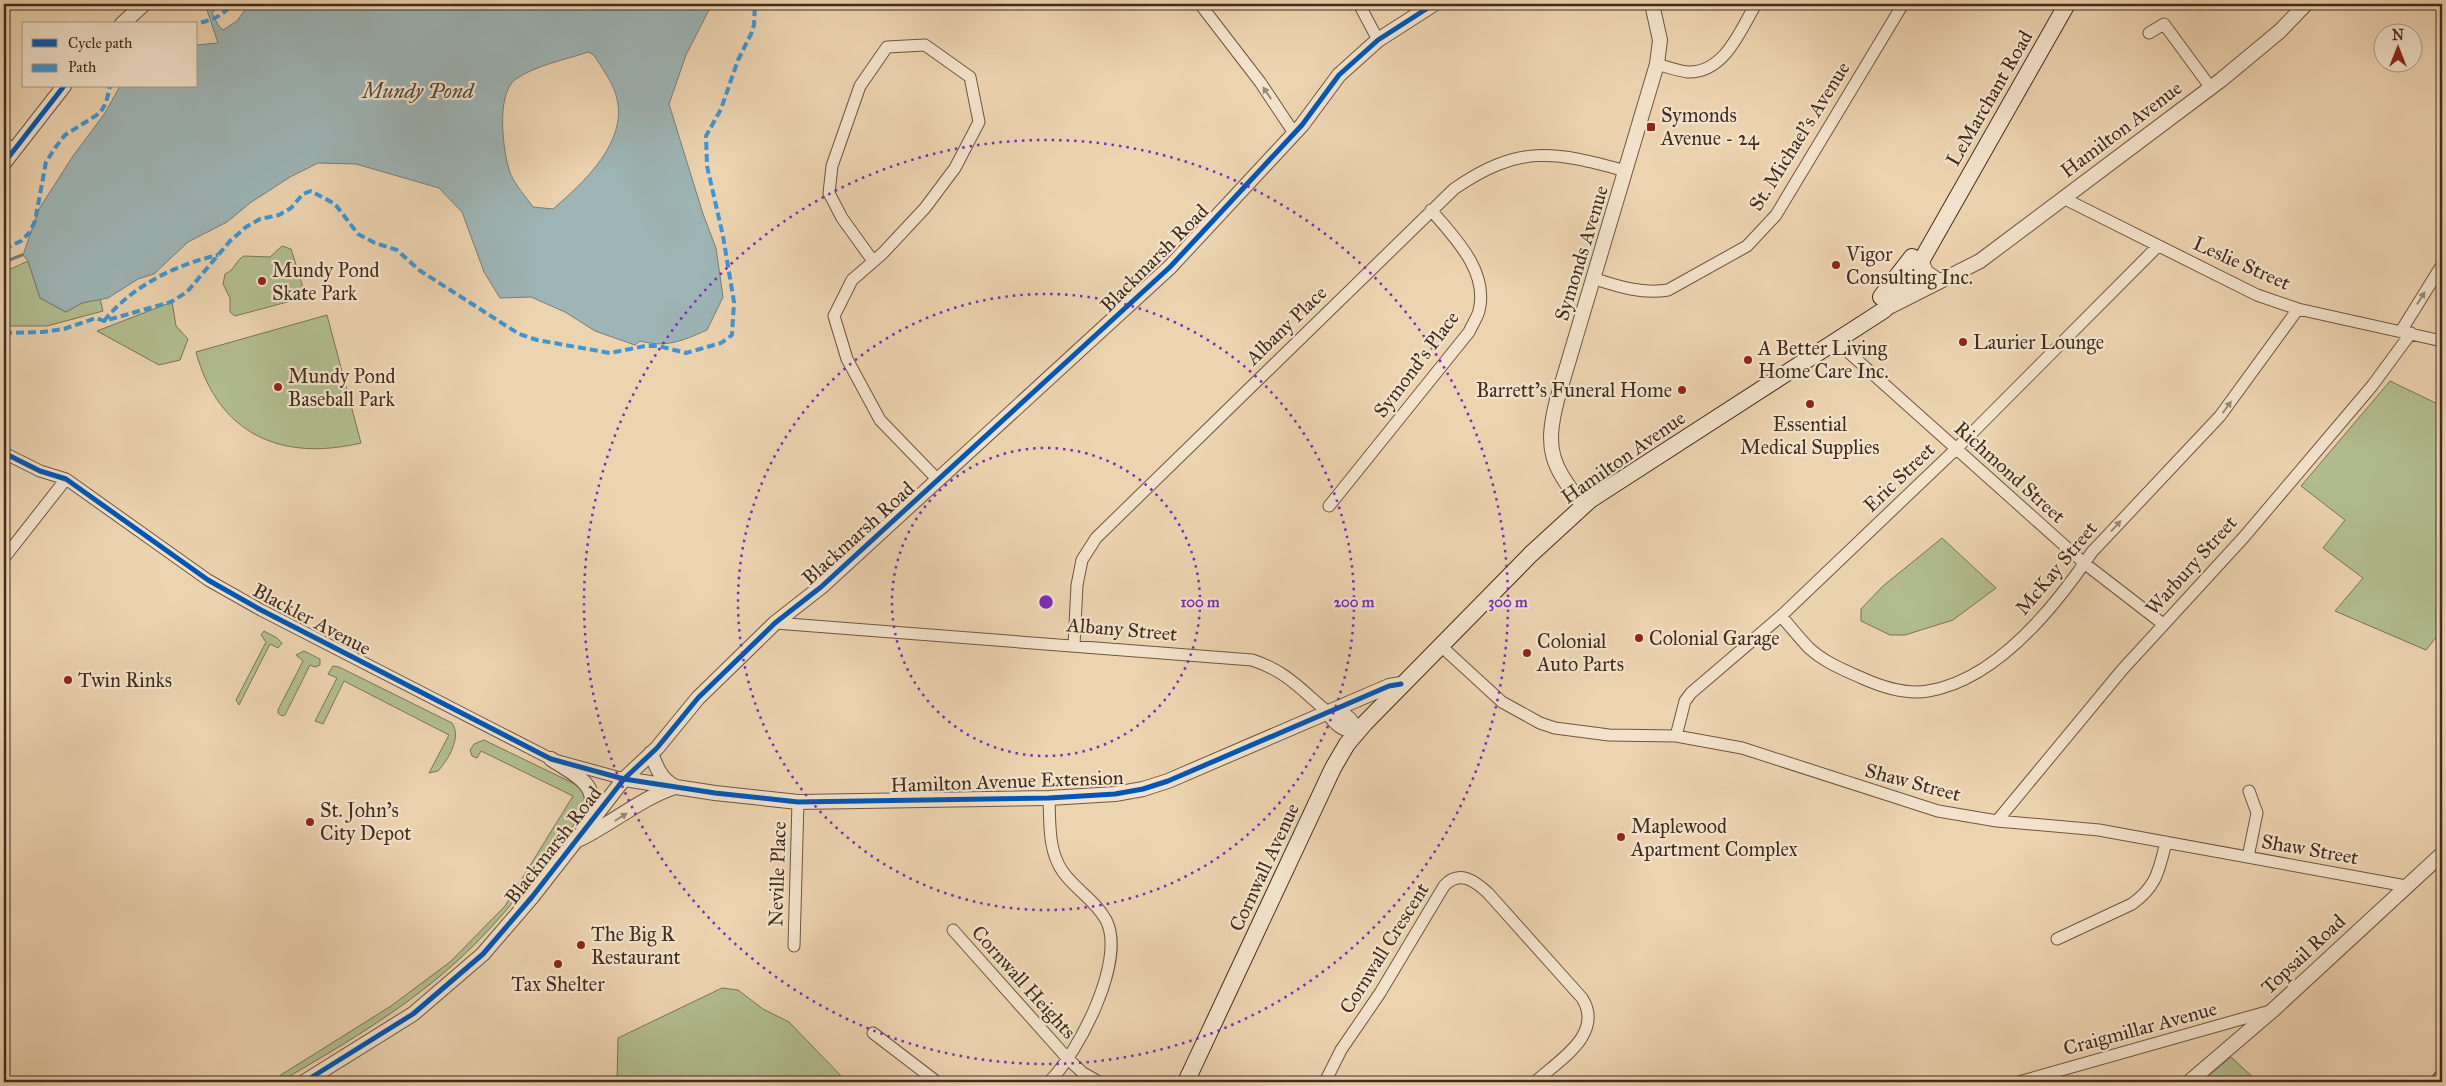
<svg xmlns="http://www.w3.org/2000/svg" width="2446" height="1086" font-family="'IM FELL Great Primer',serif">
<style>
.green{fill:#b2be91;stroke:#7a7558}
.water{fill:#9db5b6;stroke:#797e79;fill-rule:evenodd}
.lines{fill:none;stroke-linecap:round;stroke-linejoin:round}
.stream{stroke:#797e79;stroke-width:3}
.minor-casing{stroke:#6d5643;stroke-width:13}
.tertiary-casing{stroke:#6d5643;stroke-width:16}
.secondary-casing{stroke:#422c1e;stroke-width:18}
.minor{stroke:#f3e3cc;stroke-width:11}
.tertiary{stroke:#f3e3cc;stroke-width:14}
.secondary{stroke:#f3e3cc;stroke-width:16}
.quiet{stroke:#3f96d5;stroke-width:4;stroke-dasharray:8 4;stroke-linecap:butt}
.cycleway-casing{stroke:#f3e3cc;stroke-width:8}
.cycleway{stroke:#0057b8;stroke-width:5}
.oneway{fill:#9a8875}
.ring{fill:none;stroke:#7b2cbf;stroke-width:2.5;stroke-dasharray:2.5 5}
.poi-dot{fill:#8f2418;stroke:#f3e3cc;stroke-width:2}
.labels{text-anchor:middle;stroke-width:4.5;stroke-linejoin:round;paint-order:stroke}
.street-label{font-size:20px;fill:#422c1e;stroke:#f3e3cc}
.poi-label{font-size:20px;fill:#422c1e;stroke:#f3e3cc;text-anchor:start}
.water-label{font-size:21px;font-style:italic;fill:#54473c;stroke:#f3e3cc}
.centre{fill:#7b2cbf;stroke:#f3e3cc;stroke-width:2.5}
.ring-label{font-size:15px;text-anchor:middle;font-weight:bold;fill:#7b2cbf;stroke:#f3e3cc;stroke-width:4.5;stroke-linejoin:round;paint-order:stroke}
</style>
<rect width="100%" height="100%" fill="#edd4b1"/>
<filter id="stains"><feTurbulence type="fractalNoise" baseFrequency=".004" numOctaves="4"/><feColorMatrix values="0 0 0 0 .2 0 0 0 0 .09 0 0 0 0 .02 0 0 0 .5 -.17"/></filter>
<radialGradient id="worn" r=".72"><stop offset=".6" stop-color="#630" stop-opacity="0"/><stop offset="1" stop-color="#630" stop-opacity=".3"/></radialGradient>
<!-- green -->
<path class="green" d="M282,246L291,249L306,297L235,316L230,312V298L223,284L225,274C235,270 235,261 244,256L270,257Z
M28,261L40,298L66,312L82,303L100,299L103,311L47,326H4V272Z
M172,302L176,326L188,339L180,360L159,365L97,331Z
M327,315L361,443C281,462 218,434 196,352Z
M2390,381L2442,406V630L2426,650L2335,611L2363,578L2323,548L2345,520L2301,486Z
M1942,538L1996,588L1953,620L1905,635H1890L1861,621V609L1883,586Z
M264,631L277,638L282,643L278,648L270,644L239,705L236,700L266,642L261,635Z
M304,651L320,659V665L315,667L310,665L285,715L282,716L278,713V710L303,661L296,655Z
M333,666L339,667L452,723C462,737 448,760 438,771L429,773L449,735L344,681L323,724L315,721L337,678L328,674Z
M484,740L579,786C586,796 588,804 581,816C547,858 515,904 477,942C422,998 355,1038 288,1077L276,1078L391,1006L450,962L505,906L573,796L481,751L477,758L472,756L470,750L474,744Z
M722,988L738,990L763,1009L789,1022L847,1082H617L618,1038Z
M2231,1057L2258,1082H2201Z"/>
<!-- water -->
<path class="water" d="M205,4H222L212,13L218,25L223,30L237,21L249,4H712L686,55L669,104L703,214L716,248L723,297L707,330C682,341 666,348 640,341L635,345L595,331L565,312L531,297L500,298L484,272L462,212L439,188L356,164L318,163L290,177L250,203L227,222L188,242L154,274L138,279L108,298L82,303L66,312L40,298L28,261L23,255L39,209L73,156L105,113L120,86H196V45L218,43ZM588,52L594,55C601,67 612,81 616,95C630,141 583,183 553,209L533,207C526,197 516,186 511,175C503,155 495,93 516,79C536,65 565,60 588,52Z"/>
<g class="lines">
<!-- stream -->
<path class="stream" d="M4,262L22,255"/>
<!-- minor casing -->
<g class="minor-casing">
<path id="minor" d="M1200,4L1260,82L1294,133
M1359,4L1378,40
M2149,33L2164,24L2211,88
M1657,64C1667,67 1678,71 1688,72C1725,73 1740,30 1756,4
M4,142L14,150
M2065,199L2257,295L2298,309L2442,341
M873,261L842,218L829,193L832,166L860,86L887,47L925,45L970,77L979,122L955,168L925,208L883,253L852,280L834,316L847,359L880,420L938,480
M1595,279C1620,287 1642,294 1668,290L1747,246L1776,215L1903,4
M2401,331L2442,265
M1837,342L2084,563L2163,624
M4,453L40,471L66,479L208,580L261,610L551,759L624,779
M1329,506L1469,332C1472,325 1477,318 1479,311C1489,271 1454,237 1431,210
M4,558L66,479
M1781,616C1791,627 1799,638 1809,648C1824,662 1844,670 1862,678C1882,687 1905,695 1928,691C1997,680 2055,607 2092,552L2220,416L2298,309
M775,623L1252,660C1287,671 1302,691 1329,713
M1074,645L1077,585L1082,560L1096,538L1454,189C1519,144 1554,151 1626,171
M1441,646L1502,702L1540,723L1555,728L1609,735L1676,736L1742,748L1938,811L1997,821L2099,830L2406,886
M1676,736L1685,701L1691,693L1781,616L1956,449L2158,246
M1049,798C1050,823 1048,851 1063,872C1075,889 1096,901 1106,920C1127,960 1078,1053 1049,1082
M1997,821L2122,670L2244,537L2372,386L2411,333
M2248,857L2257,813L2249,791
M953,930L1068,1059L1083,1073L1099,1082
M2057,939L2132,904C2157,886 2159,870 2166,842
M794,946L798,802
M873,1033L937,1082
M1325,1082L1341,1050L1380,993L1444,886C1459,869 1475,881 1488,893L1582,998C1605,1034 1558,1061 1535,1082
M2019,1082L2270,1011"/>
</g>
<!-- tertiary casing -->
<g class="tertiary-casing">
<path id="tertiary" d="M122,24L144,4
M4,163L64,86
M1921,260L1926,272L1936,279
M1889,307L1980,261L2221,80L2280,31L2306,4
M1583,506C1552,465 1544,451 1557,400L1657,64L1660,40L1652,4
M1329,713C1345,713 1351,717 1357,732C1344,730 1336,725 1329,713Z
M651,753C656,767 661,779 674,786
M551,759C577,776 604,786 587,822
M624,779L715,793L798,802L1049,798L1115,794L1143,789L1168,781L1389,686L1401,684
M580,839C611,824 643,797 675,787
M304,1082L413,1014L483,954L532,897L624,779L657,748L698,698L775,623L821,587L1170,267L1302,125L1339,75L1378,40L1434,4
M2189,1082L2272,1011L2442,854"/>
</g>
<!-- secondary casing -->
<g class="secondary-casing">
<path id="secondary" d="M1881,297L1912,257
M1186,1082L1333,768L1347,744L1365,723L1531,554L1590,500L1884,310L1908,284L2067,4
M2439,1082L2442,1078"/>
</g>
<!-- minor -->
<use href="#minor" class="minor"/>
<!-- tertiary -->
<use href="#tertiary" class="tertiary"/>
<!-- secondary -->
<use href="#secondary" class="secondary"/>
<!-- quiet -->
<path class="quiet" d="M189,24C206,23 221,18 232,4
M4,249L21,241L30,232L35,221L46,162L55,148L65,135L100,113L106,103L110,86
M104,321C132,286 175,265 218,255
M4,333L43,332L64,329L96,318L104,321L171,302L187,292L230,241L246,227L260,219L279,215L291,208L303,194L311,191L335,204L358,234L375,243L397,250L419,270L519,334L537,340L610,353L645,346H659L686,353L721,343L732,335L734,302L723,236L707,166L706,136L721,109L738,60L751,34L754,25L755,4"/>
<!-- cycleway casing -->
<g class="cycleway-casing">
<path id="cycleway" d="M4,163L64,86
M4,453L40,471L66,479L208,580L261,610L551,759L624,779L715,793L798,802L1049,798L1115,794L1143,789L1168,781L1389,686L1401,684
M304,1082L413,1014L483,954L532,897L624,779L657,748L698,698L775,623L821,587L1170,267L1302,125L1339,75L1378,40L1434,4"/>
</g>
<!-- cycleway -->
<use href="#cycleway" class="cycleway"/>
</g>
<!-- one-way arrows -->
<defs><path id="oneway-solid" d="M-6-.8H1V-3.2L6.5 0L1 3.2V.8H-6Z" transform="scale(1.25)"/></defs>
<g class="oneway">
<use href="#oneway-solid" transform="translate(1267 93) rotate(-124)"/>
<use href="#oneway-solid" transform="translate(2421 298) rotate(-58)"/>
<use href="#oneway-solid" transform="translate(2227 407) rotate(-54)"/>
<use href="#oneway-solid" transform="translate(2116 526) rotate(-47)"/>
<use href="#oneway-solid" transform="translate(621 817) rotate(-32)"/>
</g>
<!-- distance rings -->
<g class="ring">
<circle cx="1046" cy="602" r="154"/>
<circle cx="1046" cy="602" r="308"/>
<circle cx="1046" cy="602" r="462"/>
</g>
<!-- markers -->
<g class="poi-dot">
<rect x="1646" y="122" width="10" height="10" rx="2.5"/>
<circle cx="1836" cy="265" r="5"/>
<circle cx="262" cy="281" r="5"/>
<circle cx="1963" cy="342" r="5"/>
<circle cx="1748" cy="360" r="5"/>
<circle cx="278" cy="387" r="5"/>
<circle cx="1682" cy="390" r="5"/>
<circle cx="1810" cy="404" r="5"/>
<circle cx="1639" cy="638" r="5"/>
<circle cx="1527" cy="653" r="5"/>
<circle cx="68" cy="680" r="5"/>
<circle cx="310" cy="822" r="5"/>
<circle cx="1621" cy="837" r="5"/>
<circle cx="581" cy="945" r="5"/>
<circle cx="558" cy="964" r="5"/>
</g>
<g class="labels">
<!-- street labels -->
<g class="street-label">
<text transform="translate(1989 98) rotate(-60)" y="7">LeMarchant Road</text>
<text transform="translate(2121 129) rotate(-37)" y="7">Hamilton Avenue</text>
<text transform="translate(1799 136) rotate(-58)" y="7">St. Michael's Avenue</text>
<text transform="translate(1581 253) rotate(-73)" y="7">Symonds Avenue</text>
<text transform="translate(1154 258) rotate(-45)" y="7">Blackmarsh Road</text>
<text transform="translate(2242 263) rotate(24)" y="7">Leslie Street</text>
<text transform="translate(1286 325) rotate(-44)" y="7">Albany Place</text>
<text transform="translate(1416 364) rotate(-53)" y="7">Symond's Place</text>
<text transform="translate(1623 457) rotate(-35)" y="7">Hamilton Avenue</text>
<text transform="translate(2010 472) rotate(42)" y="7">Richmond Street</text>
<text transform="translate(1899 477) rotate(-44)" y="7">Eric Street</text>
<text transform="translate(858 533) rotate(-42)" y="7">Blackmarsh Road</text>
<text transform="translate(2191 565) rotate(-48)" y="7">Warbury Street</text>
<text transform="translate(2056 568) rotate(-50)" y="7">McKay Street</text>
<text transform="translate(312 619) rotate(28)" y="7">Blackler Avenue</text>
<text transform="translate(1122 629) rotate(5)" y="7">Albany Street</text>
<text transform="translate(1007 781) rotate(-2)" y="7">Hamilton Avenue Extension</text>
<text transform="translate(1913 782) rotate(15)" y="7">Shaw Street</text>
<text transform="translate(553 845) rotate(-52)" y="7">Blackmarsh Road</text>
<text transform="translate(2310 849) rotate(10)" y="7">Shaw Street</text>
<text transform="translate(1264 867) rotate(-65)" y="7">Cornwall Avenue</text>
<text transform="translate(777 874) rotate(-88)" y="7">Neville Place</text>
<text transform="translate(1384 948) rotate(-58)" y="7">Cornwall Crescent</text>
<text transform="translate(2303 954) rotate(-43)" y="7">Topsail Road</text>
<text transform="translate(1024 982) rotate(48)" y="7">Cornwall Heights</text>
<text transform="translate(2140 1028) rotate(-15)" y="7">Craigmillar Avenue</text>
</g>
<!-- poi labels -->
<g class="poi-label">
<text x="1661" y="122">Symonds<tspan x="1661" dy="23">Avenue - 24</tspan></text>
<text x="1846" y="261">Vigor<tspan x="1846" dy="23">Consulting Inc.</tspan></text>
<text x="272" y="277">Mundy Pond<tspan x="272" dy="23">Skate Park</tspan></text>
<text x="1973" y="349">Laurier Lounge</text>
<text x="1758" y="355">A Better Living<tspan x="1758" dy="23">Home Care Inc.</tspan></text>
<text x="288" y="383">Mundy Pond<tspan x="288" dy="23">Baseball Park</tspan></text>
<text x="1672" y="397" text-anchor="end">Barrett's Funeral Home</text>
<text x="1810" y="431" text-anchor="middle">Essential<tspan x="1810" dy="23">Medical Supplies</tspan></text>
<text x="1649" y="645">Colonial Garage</text>
<text x="1537" y="648">Colonial<tspan x="1537" dy="23">Auto Parts</tspan></text>
<text x="78" y="687">Twin Rinks</text>
<text x="320" y="817">St. John's<tspan x="320" dy="23">City Depot</tspan></text>
<text x="1631" y="833">Maplewood<tspan x="1631" dy="23">Apartment Complex</tspan></text>
<text x="591" y="941">The Big R<tspan x="591" dy="23">Restaurant</tspan></text>
<text x="558" y="991" text-anchor="middle">Tax Shelter</text>
</g>
<!-- water labels -->
<g class="water-label">
<text x="418" y="98">Mundy Pond</text>
</g>
</g>
<circle cx="1046" cy="602" r="8" class="centre"/>
<g class="ring-label">
<text x="1200" y="607">100 m</text>
<text x="1354" y="607">200 m</text>
<text x="1508" y="607">300 m</text>
</g>
<!-- margin -->
<rect width="2446" height="1086" fill="none" stroke="#edd4b1" stroke-width="20"/>
<rect x="5" y="5" width="2436" height="1076" fill="none" stroke="#422c1e" stroke-width="2.5"/>
<rect x="10" y="10" width="2426" height="1066" fill="none" stroke="#422c1e"/>
<!-- legend -->
<rect x="22" y="22" width="175" height="65" fill="#f3e3cc" stroke="#ac9a86"/>
<rect x="32" y="39" width="25" height="8" fill="#0057b8" stroke="#ac9a86"/>
<text x="68" y="48" font-size="15" fill="#422c1e">Cycle path</text>
<rect x="32" y="64" width="25" height="8" fill="#3f96d5" stroke="#ac9a86"/>
<text x="68" y="72" font-size="15" fill="#422c1e">Path</text>
<!-- north arrow -->
<g transform="translate(2398 48)"><circle r="24" fill="#f3e3cc" stroke="#ac9a86"/>
<path d="M0-4L9 19L0 12L-9 19Z" fill="#8f2418"/>
<text y="-8" font-size="14" font-weight="bold" text-anchor="middle" fill="#422c1e">N</text>
</g>
<rect width="100%" height="100%" filter="url(#stains)"/>
<rect width="100%" height="100%" fill="url(#worn)"/>
</svg>
